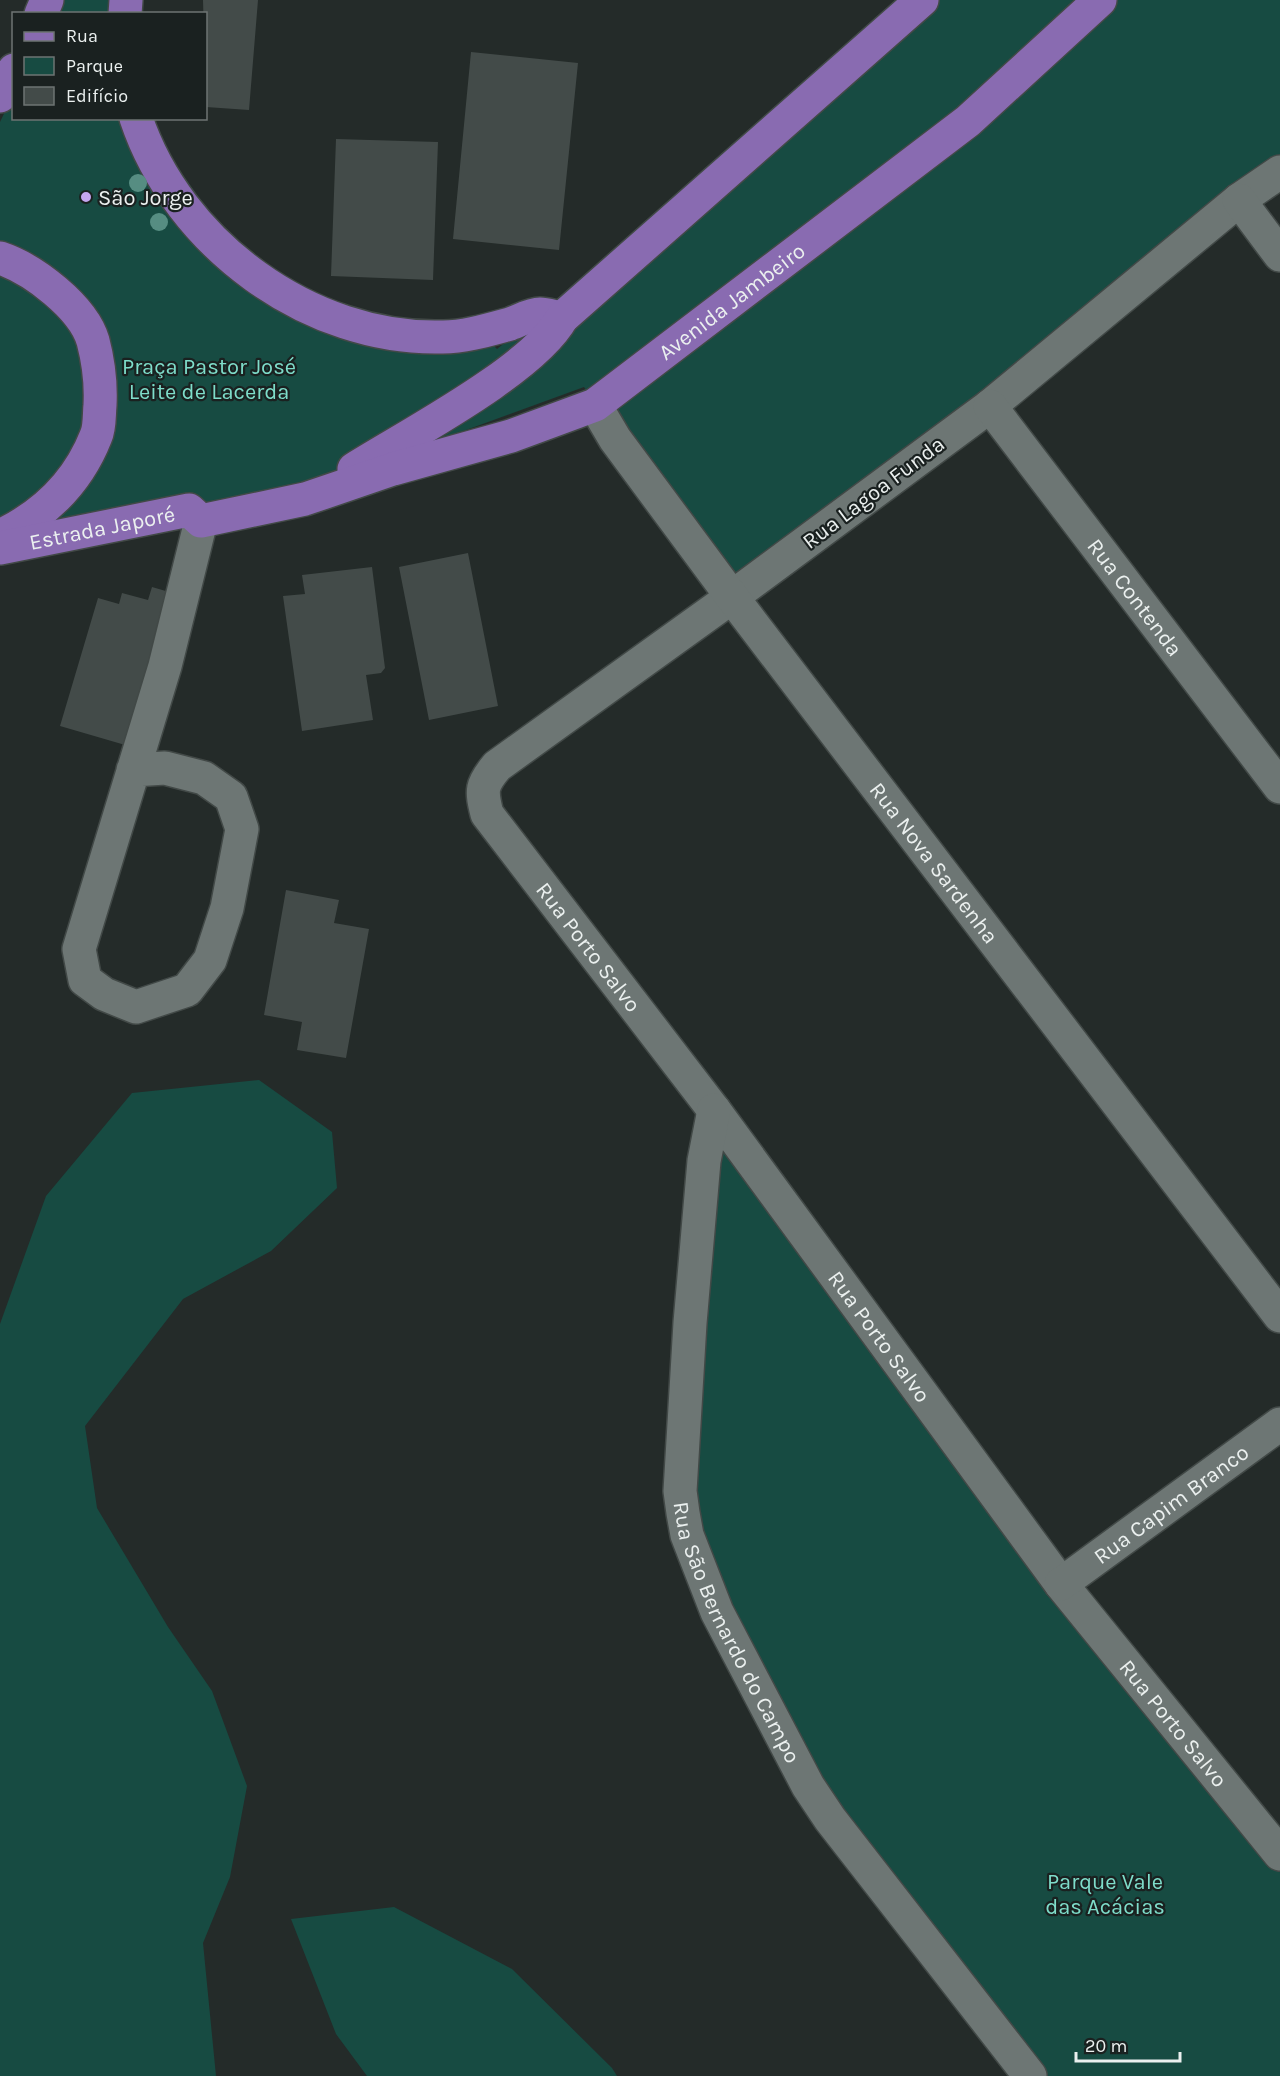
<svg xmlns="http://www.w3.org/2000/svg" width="1280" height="2076" font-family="Karla,sans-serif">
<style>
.green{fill:#174b42}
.building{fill:#434b49}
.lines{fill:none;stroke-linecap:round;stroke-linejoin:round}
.minor-casing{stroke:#424947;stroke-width:36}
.major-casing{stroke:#424947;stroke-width:36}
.minor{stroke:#6d7674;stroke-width:33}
.major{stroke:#896bb1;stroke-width:33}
.tree{fill:#568d82}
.poi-dot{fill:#c6a6f0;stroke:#1a2120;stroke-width:2}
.labels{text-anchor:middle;stroke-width:4.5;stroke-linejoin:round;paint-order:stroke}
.poi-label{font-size:22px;fill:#ebf0ef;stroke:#1a2120;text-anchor:start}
.street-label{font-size:22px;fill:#ebf0ef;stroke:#1a2120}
.park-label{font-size:22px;fill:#7eddca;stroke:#1a2120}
</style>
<rect width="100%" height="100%" fill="#242b29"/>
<!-- green -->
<path class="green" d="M62,0H131L133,14H55Z
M933,0H1280V170L736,597L584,387L299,491L0,540V122L13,95L14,118L150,119L152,132L235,248L352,318L478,330L497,349Z
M259,1080L332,1132L337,1188L271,1251L183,1299L85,1426L97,1508L168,1627L212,1691L247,1786L230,1877L203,1943L216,2076H0V1324L46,1196L132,1093Z
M702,1106L1280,1849V2076H1038L813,1787L675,1518Z
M394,1907L512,1969L612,2068L617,2076H367L336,2034L291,1919Z"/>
<!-- building -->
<path class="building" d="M203,0H258L249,110L206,107Z
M471,52L578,63L559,250L453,239Z
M336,139L438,142L433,280L331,276Z
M468,553L498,706L429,720L399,567Z
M372,567L385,668L381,673L366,675L373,720L302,731L283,596L305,594L302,575Z
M152,587L176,594L132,747L60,726L98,598L119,604L122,593L148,600Z
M286,890L339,900L334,923L369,929L346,1058L297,1050L302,1022L264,1015Z"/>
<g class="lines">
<!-- minor casing -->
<g class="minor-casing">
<g id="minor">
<path id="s1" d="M1280,172L1239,200L990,406L732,597L497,766C481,785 481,790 487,814L714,1110L1061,1584L1280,1854"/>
<path d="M1239,200L1280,255"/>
<path id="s2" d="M595,405L615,439L732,597L1280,1316"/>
<path id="s3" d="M990,406L1280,787"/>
<path d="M133,770L165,768L204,778L231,797L242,829L227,908L210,960L187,990L136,1007L104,994L85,980L79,949L165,666L201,521"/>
<path id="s4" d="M714,1110L704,1161L690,1323L680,1491L683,1513L687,1535L717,1612L808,1786L830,1819L1030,2076"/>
<path id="s5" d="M1061,1584L1280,1424"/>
</g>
</g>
<!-- major casing -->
<g class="major-casing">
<g id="major">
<path d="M41,14L47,0"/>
<path d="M125,14L126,0"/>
<path d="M0,96L14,70"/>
<path d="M136,118C178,244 310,341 443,337C465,337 488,330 510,324C519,321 530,314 540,314C547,314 555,317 562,318"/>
<path d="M0,258C33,269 83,307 93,341C98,360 101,385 100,405C99,415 100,427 96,436C78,482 44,515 0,536"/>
<path d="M354,469C408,435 533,370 562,318L922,0"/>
<path id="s6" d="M0,548L189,510L201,521L305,499L393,469L511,436L595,405L968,121L1100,0"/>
</g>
</g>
<!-- minor -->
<use href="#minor" class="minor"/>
<!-- major -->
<use href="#major" class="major"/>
</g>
<!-- trees -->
<g class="tree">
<circle cx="138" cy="183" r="9"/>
<circle cx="159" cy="222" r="9"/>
</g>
<!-- markers -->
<circle class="poi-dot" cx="86" cy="197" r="6"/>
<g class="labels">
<!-- poi labels -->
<g class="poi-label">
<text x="98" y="205">São Jorge</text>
</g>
<!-- street labels -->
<g class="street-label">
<text dy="8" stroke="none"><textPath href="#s6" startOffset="792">Avenida Jambeiro</textPath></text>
<text transform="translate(873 492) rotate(-37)" y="8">Rua Lagoa Funda</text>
<text dy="8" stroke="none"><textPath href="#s6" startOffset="104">Estrada Japoré</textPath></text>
<text dy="8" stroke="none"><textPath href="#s3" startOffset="240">Rua Contenda</textPath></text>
<text dy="8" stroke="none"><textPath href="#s2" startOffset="570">Rua Nova Sardenha</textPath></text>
<text dy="8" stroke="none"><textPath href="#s1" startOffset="1203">Rua Porto Salvo</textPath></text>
<text dy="8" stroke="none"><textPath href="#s1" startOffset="1689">Rua Porto Salvo</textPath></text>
<text dy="8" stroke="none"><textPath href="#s5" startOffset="136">Rua Capim Branco</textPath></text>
<text dy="8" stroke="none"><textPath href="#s4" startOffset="536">Rua São Bernardo do Campo</textPath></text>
<text dy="8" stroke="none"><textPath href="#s1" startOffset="2175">Rua Porto Salvo</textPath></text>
</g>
<!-- park labels -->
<g class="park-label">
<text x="209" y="374">Praça Pastor José<tspan x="209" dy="25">Leite de Lacerda</tspan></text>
<text x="1105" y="1889">Parque Vale<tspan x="1105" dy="25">das Acácias</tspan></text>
</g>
</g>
<!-- legend -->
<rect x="12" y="12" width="195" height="108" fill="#1a2120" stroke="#6e7473" stroke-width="1.5"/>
<rect x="24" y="32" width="30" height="9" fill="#896bb1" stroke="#6e7473" stroke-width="1.5"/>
<text x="66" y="42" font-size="18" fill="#ebf0ef">Rua</text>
<rect x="24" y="57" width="30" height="18" fill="#174b42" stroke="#6e7473" stroke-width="1.5"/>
<text x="66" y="72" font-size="18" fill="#ebf0ef">Parque</text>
<rect x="24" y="87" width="30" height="18" fill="#434b49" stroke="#6e7473" stroke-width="1.5"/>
<text x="66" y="102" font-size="18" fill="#ebf0ef">Edifício</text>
<!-- scale -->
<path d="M1076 2052v9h104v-9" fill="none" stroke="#ebf0ef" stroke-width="3"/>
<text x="1085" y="2052" font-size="18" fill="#ebf0ef" stroke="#1a2120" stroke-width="4.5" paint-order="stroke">20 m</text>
</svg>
